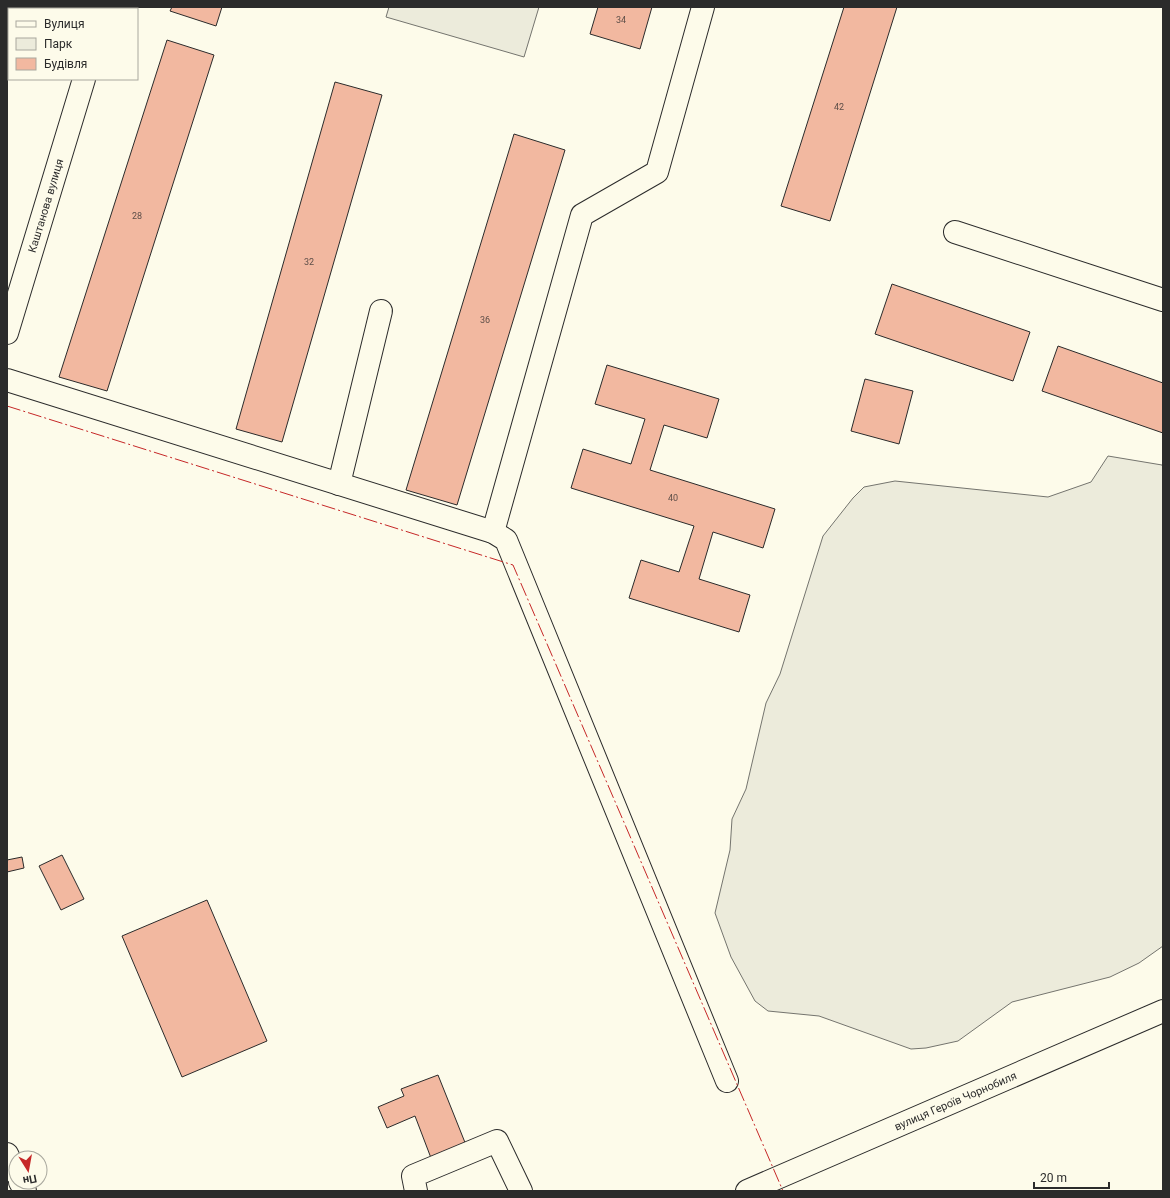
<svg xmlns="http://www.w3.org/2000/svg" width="1170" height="1198" font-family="Roboto,sans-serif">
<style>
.green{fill:#ecebdb;stroke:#74746e}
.building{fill:#f2b8a0;stroke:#2b2b2b}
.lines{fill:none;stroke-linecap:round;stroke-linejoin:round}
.minor-casing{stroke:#2b2b2b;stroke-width:24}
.major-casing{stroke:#2b2b2b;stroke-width:24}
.minor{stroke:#fdfbea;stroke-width:22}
.major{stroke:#fdfbea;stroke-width:22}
.power{stroke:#c62828;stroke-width:1;stroke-dasharray:14 3 2 3;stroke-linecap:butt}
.labels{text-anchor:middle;stroke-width:3;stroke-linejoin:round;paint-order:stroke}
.number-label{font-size:9px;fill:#5d4e48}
.street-label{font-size:11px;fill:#2b2b2b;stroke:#fdfbea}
</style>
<rect width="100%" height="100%" fill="#fdfbea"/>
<!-- green -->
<path class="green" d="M389,7H539L524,57L386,17Z
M1108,456L1162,465L1163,467V946L1139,963L1110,977L1012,1002L958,1041L926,1048L911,1049L819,1016L768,1011L755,1001L731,957L715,913L730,850L732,819L746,789L766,703L780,674L823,536L853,498L864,487L895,481L1048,497L1091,482Z"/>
<!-- building -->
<path class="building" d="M172,7H222L216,26L170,11Z
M598,7H652L640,49L590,34Z
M844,7H897L830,221L781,206Z
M167,40L214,55L107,391L59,377Z
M335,82L382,95L282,442L236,429Z
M514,134L565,150L457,505L406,490Z
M892,284L1030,332L1013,381L875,334Z
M1058,346L1163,383V433L1042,391Z
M607,365L719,399L707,438L664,425L650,470L775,509L763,548L713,532L699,579L750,595L739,632L629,598L641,560L679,572L694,526L571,488L583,449L631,464L645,419L595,404Z
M865,379L913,391L899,444L851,431Z
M62,855L84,899L61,910L39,866Z
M22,857L24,868L7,872V860Z
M207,900L267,1041L182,1077L122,936Z
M438,1075L466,1145L431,1158L415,1116L387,1128L378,1107L404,1096L401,1089Z"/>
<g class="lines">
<!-- minor casing -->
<g class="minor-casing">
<g id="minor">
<path d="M105,9L106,7"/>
<path d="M955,232L1163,300"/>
<path id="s1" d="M7,333L84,79"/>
<path d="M7,380L493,532L506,540L727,1081"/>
<path d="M339,484L381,311"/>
<path d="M493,532L582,215L657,172L703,7"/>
<path d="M7,1154L16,1173"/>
<path d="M20,1182L25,1191"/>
<path d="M416,1191L413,1176L497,1141L521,1191"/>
</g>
</g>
<!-- major casing -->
<g class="major-casing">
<g id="major">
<path id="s2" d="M747,1191L1163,1011"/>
</g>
</g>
<!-- minor -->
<use href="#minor" class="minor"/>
<!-- major -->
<use href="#major" class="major"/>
<!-- power -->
<path class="power" d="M7,406L513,565L783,1191"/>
</g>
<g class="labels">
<!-- number labels -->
<g class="number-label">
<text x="621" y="23">34</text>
<text x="839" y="110">42</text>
<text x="137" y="219">28</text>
<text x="309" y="265">32</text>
<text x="485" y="323">36</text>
<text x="673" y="501">40</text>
</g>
<!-- street labels -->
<g class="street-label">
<text dy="4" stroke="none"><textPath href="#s1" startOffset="133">Каштанова вулиця</textPath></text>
<text dy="4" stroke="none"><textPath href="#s2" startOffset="227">вулиця Героїв Чорнобиля</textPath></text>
</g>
</g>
<!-- border -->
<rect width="1170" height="1198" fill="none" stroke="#2b2b2b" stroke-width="16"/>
<!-- legend -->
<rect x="8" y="8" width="130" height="72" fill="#fdfbea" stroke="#a9a89e"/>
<rect x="16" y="21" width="20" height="6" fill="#fdfbea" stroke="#a9a89e"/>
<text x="44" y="28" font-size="12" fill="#2b2b2b">Вулиця</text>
<rect x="16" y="38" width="20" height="12" fill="#ecebdb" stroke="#a9a89e"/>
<text x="44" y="48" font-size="12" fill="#2b2b2b">Парк</text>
<rect x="16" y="58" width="20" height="12" fill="#f2b8a0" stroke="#a9a89e"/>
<text x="44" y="68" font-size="12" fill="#2b2b2b">Будівля</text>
<!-- north arrow -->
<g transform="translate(28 1170) rotate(169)"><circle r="19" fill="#fdfbea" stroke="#a9a89e"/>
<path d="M0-3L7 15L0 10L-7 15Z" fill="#c62828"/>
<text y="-6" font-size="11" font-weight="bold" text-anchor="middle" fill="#2b2b2b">Пн</text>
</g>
<!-- scale -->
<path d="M1034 1182v6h75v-6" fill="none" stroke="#2b2b2b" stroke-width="2"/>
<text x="1040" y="1182" font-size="12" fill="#2b2b2b" stroke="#fdfbea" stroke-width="3" paint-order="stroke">20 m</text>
</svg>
